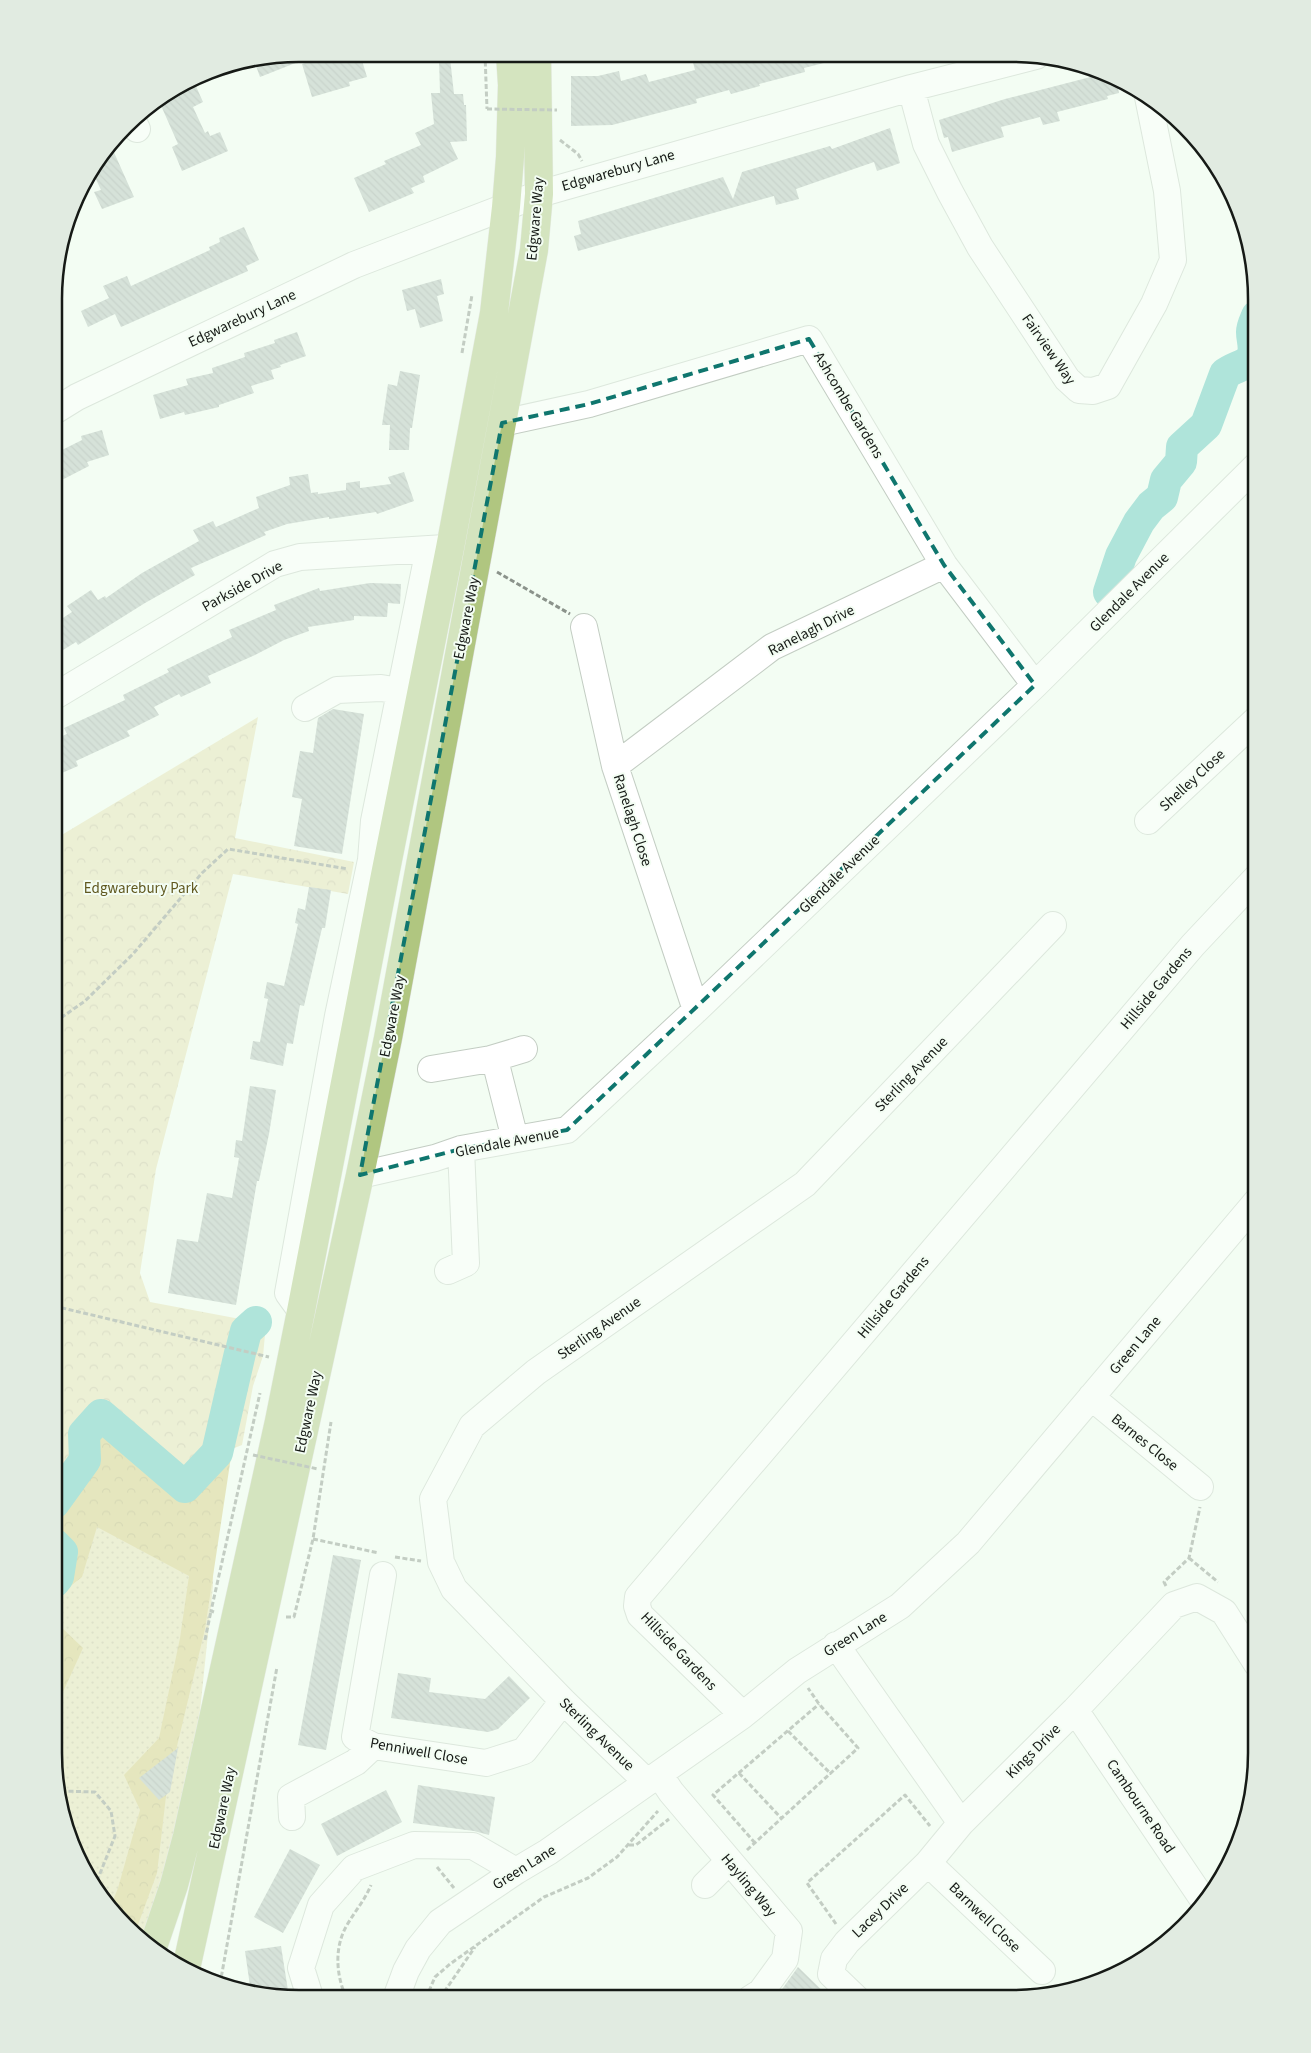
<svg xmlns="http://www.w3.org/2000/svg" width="1311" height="2053" font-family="'Source Sans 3',sans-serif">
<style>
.grass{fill:url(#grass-dots)}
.forest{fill:url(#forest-crowns)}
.park{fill:url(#park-crowns)}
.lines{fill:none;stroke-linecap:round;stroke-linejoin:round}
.river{stroke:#5dc5bd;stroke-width:32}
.building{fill:url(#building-back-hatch)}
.minor-casing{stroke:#c3cdc3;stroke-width:28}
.highway-casing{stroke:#dadada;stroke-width:29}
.path{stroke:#8b938b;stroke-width:3;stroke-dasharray:5 2.5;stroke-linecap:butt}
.minor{stroke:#fff;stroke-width:26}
.highway{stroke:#b0c680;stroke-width:28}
.path-bridge{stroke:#8b938b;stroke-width:3;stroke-dasharray:5 2.5;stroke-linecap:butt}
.marked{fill:none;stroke:#0f766e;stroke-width:4;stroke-dasharray:10 6;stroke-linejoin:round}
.labels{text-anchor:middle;stroke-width:4;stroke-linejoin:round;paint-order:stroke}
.street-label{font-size:15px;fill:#161a16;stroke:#f3fdf3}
.park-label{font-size:15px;fill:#60581f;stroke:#f3fdf3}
.rim{fill:none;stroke:#161a16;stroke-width:2.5}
</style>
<defs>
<pattern id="grass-dots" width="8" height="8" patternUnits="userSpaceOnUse" patternTransform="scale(1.25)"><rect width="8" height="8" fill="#e5dfb2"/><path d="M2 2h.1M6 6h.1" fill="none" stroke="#c4bf98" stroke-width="1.8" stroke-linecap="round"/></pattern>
<pattern id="forest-crowns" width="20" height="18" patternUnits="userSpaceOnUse" patternTransform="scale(1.25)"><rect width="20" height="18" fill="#d6cb7f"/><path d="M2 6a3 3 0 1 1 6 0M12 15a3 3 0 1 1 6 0" fill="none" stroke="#b7ae6d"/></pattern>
<pattern id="park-crowns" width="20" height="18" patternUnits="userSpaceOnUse" patternTransform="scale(1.25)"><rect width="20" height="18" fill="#e5dfb2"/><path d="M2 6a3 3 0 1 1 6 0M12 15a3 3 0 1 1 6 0" fill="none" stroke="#c4bf98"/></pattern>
<pattern id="building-back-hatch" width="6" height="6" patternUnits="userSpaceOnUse" patternTransform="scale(1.25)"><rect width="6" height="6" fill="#b3c0ba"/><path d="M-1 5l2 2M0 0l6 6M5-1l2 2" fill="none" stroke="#99a49f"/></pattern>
</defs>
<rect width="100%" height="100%" fill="#f3fdf3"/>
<!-- grass -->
<path class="grass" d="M214,1456L213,1586L187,1836L150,1949L105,1903L73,1848L54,1753V1590L63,1547Z"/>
<!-- forest -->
<path class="forest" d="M242,1384L205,1629L167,1788L157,1873L135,1933L110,1908L118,1888L140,1810L124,1775L159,1738L180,1638L189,1576L97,1527L82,1577L54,1599V1406Z
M54,1610L58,1624L83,1648L54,1712Z"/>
<!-- park -->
<path class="park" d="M258,717L235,838L354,862L348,894L233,874L156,1169L140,1273L150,1302L266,1324L263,1356L253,1386L242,1445L214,1456L186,1486L183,1487L161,1467L126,1442L108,1423L99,1419C82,1428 91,1444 84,1458C77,1474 64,1490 54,1505L55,839Z
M54,1542L63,1547L64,1549L62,1571L54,1590Z"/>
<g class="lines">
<!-- river -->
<path class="river" d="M1109,592L1121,556L1139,522L1151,506L1162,497L1166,480L1181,462L1182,447L1206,425L1225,374C1232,368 1244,366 1250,360C1257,351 1252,341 1252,332C1252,326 1255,321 1257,316
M242,1347L246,1331L256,1322
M54,1503L85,1460L84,1434L101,1415L185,1487L217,1453L240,1353
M54,1582L58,1577L62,1552L54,1544"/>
</g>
<!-- building -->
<path class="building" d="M320,54H360L367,77L349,82L350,86L312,97L302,64L322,58Z
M295,55L298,62L260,77L255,63Z
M691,55H835L836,60L804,68L805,72L759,84L760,86L731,94L729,90L696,99L697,103L612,125L571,126V76H598L619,71L621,81L646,74L649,82L695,70Z
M450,58L454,94H463L464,105H466L467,141L450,142L458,159L423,176L425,182L411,188L414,193L369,212L354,178L386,164L384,161L421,145L415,133L434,124L431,93H440L439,59Z
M1106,73L1116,78L1119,93L1107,96L1108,99L1057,112L1060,121L1043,125L1040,117L1001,127L1004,137L952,152L948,137L944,138L939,120L1005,99Z
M195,84L203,102L193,107L205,133L208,131L210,136L220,132L228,151L182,171L172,147L178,144L159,101Z
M890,128L900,163L889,167L877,171L874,162L796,189L799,199L776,205L774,196L578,251L574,236L581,234L578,221L723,177L733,199L742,172L830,146L832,149Z
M112,148L134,197L102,209L94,192L101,190L93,173Z
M244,227L259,260L246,266L248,271L121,327L115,314L88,327L81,311L109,298L103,286L127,276L131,286L210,250L209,247L220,242L219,238Z
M441,279L444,294L437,296L443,321L420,328L415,309L407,311L402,290Z
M297,332L306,356L280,365L281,367L271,370L274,379L251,386L254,393L219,405V407L185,415L184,412L160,419L153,395L188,385L186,379L213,373L212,368L245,357L244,353L275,343L274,340Z
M400,371L420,375L412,428H410L409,450H389L390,425H382L388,384L397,386Z
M102,430L109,455L87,462L89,466L56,483V453L82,440L81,436Z
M404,472L414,501L377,514L376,512L329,519V517L287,524L264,532L266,535L191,568L195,575L145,603L78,645L76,642L55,655V623L72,612L67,606L91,590L98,600L105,596L106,598L142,573L199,541L193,530L213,521L216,527L259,508L256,497L290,485L289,477L308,474L311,493L318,492V494L346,490V483L360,481V488L391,484L388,477Z
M370,583L401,584L400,604L388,603L387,617L354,616V620L308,627L309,631L284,640L255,655L208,676L211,683L181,697L179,694L154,707L159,715L127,731L130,736L76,761L78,766L55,776V739L67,734L64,728L125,700L123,695L169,672L167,669L232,637L229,630L276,610L274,605L319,588L320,591Z
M333,709L364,714L342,854L294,846L302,799L292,797L300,751L313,753L318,718Z
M309,887L331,890L325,928H322L304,1006L300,1005L293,1044L287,1043L283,1066L250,1059L253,1041L260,1042L268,999L264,998L267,982L284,986L298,924L295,923L298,908L305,910Z
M250,1086L276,1090L269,1134L259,1181H257L236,1305L168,1293L177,1239L198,1242L207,1193L232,1198L239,1158L234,1157L236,1140L242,1141Z
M333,1555L361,1560L326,1750L298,1745Z
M398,1673L431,1678L429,1692L485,1699L509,1676L530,1698L498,1729L488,1732L391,1718Z
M178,1748L170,1792L159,1800L139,1778Z
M418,1785L495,1797L489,1835L474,1831L413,1823Z
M386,1790L402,1822L337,1856L321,1824Z
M290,1849L320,1865L283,1933L254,1917Z
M281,1946L289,1997H268L251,1993L245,1951Z
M798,1967L831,1999H775Z"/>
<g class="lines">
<!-- minor casing -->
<g class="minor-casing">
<path id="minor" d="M911,88L926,144L950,192L980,247L1067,379L1079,390L1093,391L1108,386L1154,304L1173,260L1167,191L1148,97
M133,121L137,129
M56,410L77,397L354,265L539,194L911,88L1036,56
M502,423L589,404L809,339L944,565L1035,685
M584,627L615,766L696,1010
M55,696L275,564L300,557L445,548
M305,708L337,690L381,688L400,691
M615,766L772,647L944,565
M1148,821L1257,719
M491,1059L524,1049
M431,1069L491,1059L497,1068L515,1139
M360,1175L435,1158L461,1149L567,1130L696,1010L1035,685L1257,465
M448,1271L466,1263L461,1149
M301,1311L288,1293L338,1016L371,860L374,821L429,549
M1091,1397L1200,1487
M383,1575L355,1737L373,1746L486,1763L524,1751L563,1701
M836,1645L961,1823L1075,1710L1174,1605L1197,1597L1224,1612L1257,1664
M1075,1710L1206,1904
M743,1715L640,1615L637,1606L638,1597L1193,945L1257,877
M659,1774L671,1792L789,1931L785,1959L761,1992L750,1999
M647,1782L563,1701L454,1589L441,1562L433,1499L472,1426L536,1372L805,1184L1053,925
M292,1817L291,1797L356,1762L373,1746
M928,1863L1042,1971
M705,1885L729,1861
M310,1997L301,1968L321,1905L354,1868L414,1845L473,1846L516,1871
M396,1998L406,1971L418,1949L440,1922L516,1871L548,1852L659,1774L743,1715L797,1671L900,1606L968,1543L1257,1201
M857,1999L831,1974L834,1959L847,1942L928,1863L961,1823"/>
</g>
<!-- highway casing -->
<g class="highway-casing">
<path id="highway" d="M152,1950L174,1885L187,1836L279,1421L301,1311L385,875L450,548L494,313L506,207L510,157L512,85L510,54
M186,1969L360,1175L388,1038L502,423L534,250L539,194L537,54"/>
</g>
<!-- path -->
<path class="path" d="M485,54L487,109
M560,140L578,154L582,161
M462,353L472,295
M497,572L570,614
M55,1022L85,1001L133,954L202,873L228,849L348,869
M54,1306L269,1357
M313,1539L379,1553
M395,1557L421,1561
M1189,1558L1218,1582
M1166,1586L1164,1582L1189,1558L1200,1507
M214,1612L211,1611L260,1393
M286,1617H294L313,1539L331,1422
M205,1640L211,1611
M788,1731L831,1774
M739,1773L782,1819
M61,1791L95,1792L111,1811L115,1836L95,1886
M755,1843L713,1795L819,1704
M629,1845H636L669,1819
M747,1850L858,1748L819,1704L808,1688
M437,1867L454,1888
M836,1924L807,1883L905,1795L930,1826
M220,1984L277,1667
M346,1997C336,1975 334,1947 347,1925C355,1911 365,1900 371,1885
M426,1998L435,1977L450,1964L544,1897L588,1878L617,1857L658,1811
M440,1998L475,1947"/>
<!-- minor -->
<use href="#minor" class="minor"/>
<!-- highway -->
<use href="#highway" class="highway"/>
<!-- path-bridge -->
<path class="path-bridge" d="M487,109L557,110
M253,1455L318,1469"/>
</g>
<!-- marked area -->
<path d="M0 0H1311V2053H0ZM809,339L944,565L1035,685L567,1130L461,1149L360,1175L502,423L589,404Z" fill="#f3fdf3" fill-opacity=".55" fill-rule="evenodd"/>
<path class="marked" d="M809,339L944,565L1035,685L567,1130L461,1149L360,1175L502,423L589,404Z"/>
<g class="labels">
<!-- street labels -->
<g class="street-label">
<text transform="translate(618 170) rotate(-16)" y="5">Edgwarebury Lane</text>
<text transform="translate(535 219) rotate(-85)" y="5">Edgware Way</text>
<text transform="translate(242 318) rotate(-25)" y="5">Edgwarebury Lane</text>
<text transform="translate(1049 349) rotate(55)" y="5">Fairview Way</text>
<text transform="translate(849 405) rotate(59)" y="5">Ashcombe Gardens</text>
<text transform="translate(242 586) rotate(-29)" y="5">Parkside Drive</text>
<text transform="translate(1129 592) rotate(-45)" y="5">Glendale Avenue</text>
<text transform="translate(466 618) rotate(-79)" y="5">Edgware Way</text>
<text transform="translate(811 630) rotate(-27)" y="5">Ranelagh Drive</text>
<text transform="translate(1192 780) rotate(-43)" y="5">Shelley Close</text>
<text transform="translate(633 820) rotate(72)" y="5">Ranelagh Close</text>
<text transform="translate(839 874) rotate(-44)" y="5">Glendale Avenue</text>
<text transform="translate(1156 988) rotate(-50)" y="5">Hillside Gardens</text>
<text transform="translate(392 1016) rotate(-79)" y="5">Edgware Way</text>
<text transform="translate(911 1074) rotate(-46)" y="5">Sterling Avenue</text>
<text transform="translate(507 1142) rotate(-11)" y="5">Glendale Avenue</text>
<text transform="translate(893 1297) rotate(-50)" y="5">Hillside Gardens</text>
<text transform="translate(599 1328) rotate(-35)" y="5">Sterling Avenue</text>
<text transform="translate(1135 1345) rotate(-50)" y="5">Green Lane</text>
<text transform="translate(308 1412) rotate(-78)" y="5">Edgware Way</text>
<text transform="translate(1145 1442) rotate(39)" y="5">Barnes Close</text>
<text transform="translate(855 1634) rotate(-32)" y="5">Green Lane</text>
<text transform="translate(679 1651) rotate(46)" y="5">Hillside Gardens</text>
<text transform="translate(597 1734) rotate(44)" y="5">Sterling Avenue</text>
<text transform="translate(419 1751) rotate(10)" y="5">Penniwell Close</text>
<text transform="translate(1033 1751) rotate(-45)" y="5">Kings Drive</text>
<text transform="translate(1141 1806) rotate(56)" y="5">Cambourne Road</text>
<text transform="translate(222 1808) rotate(-78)" y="5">Edgware Way</text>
<text transform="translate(524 1867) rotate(-32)" y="5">Green Lane</text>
<text transform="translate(749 1885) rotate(50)" y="5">Hayling Way</text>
<text transform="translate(880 1910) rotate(-44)" y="5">Lacey Drive</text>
<text transform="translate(985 1917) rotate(44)" y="5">Barnwell Close</text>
</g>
<!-- park labels -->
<g class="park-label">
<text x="141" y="893">Edgwarebury Park</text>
</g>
</g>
<!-- crop -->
<path d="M0 0H1311V2053H0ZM299 62H1011A237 237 0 0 1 1248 299V1753A237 237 0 0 1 1011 1990H299A237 237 0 0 1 62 1753V299A237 237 0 0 1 299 62Z" fill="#e1ebe1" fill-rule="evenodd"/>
<path class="rim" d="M299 62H1011A237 237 0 0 1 1248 299V1753A237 237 0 0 1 1011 1990H299A237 237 0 0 1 62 1753V299A237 237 0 0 1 299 62Z"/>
</svg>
